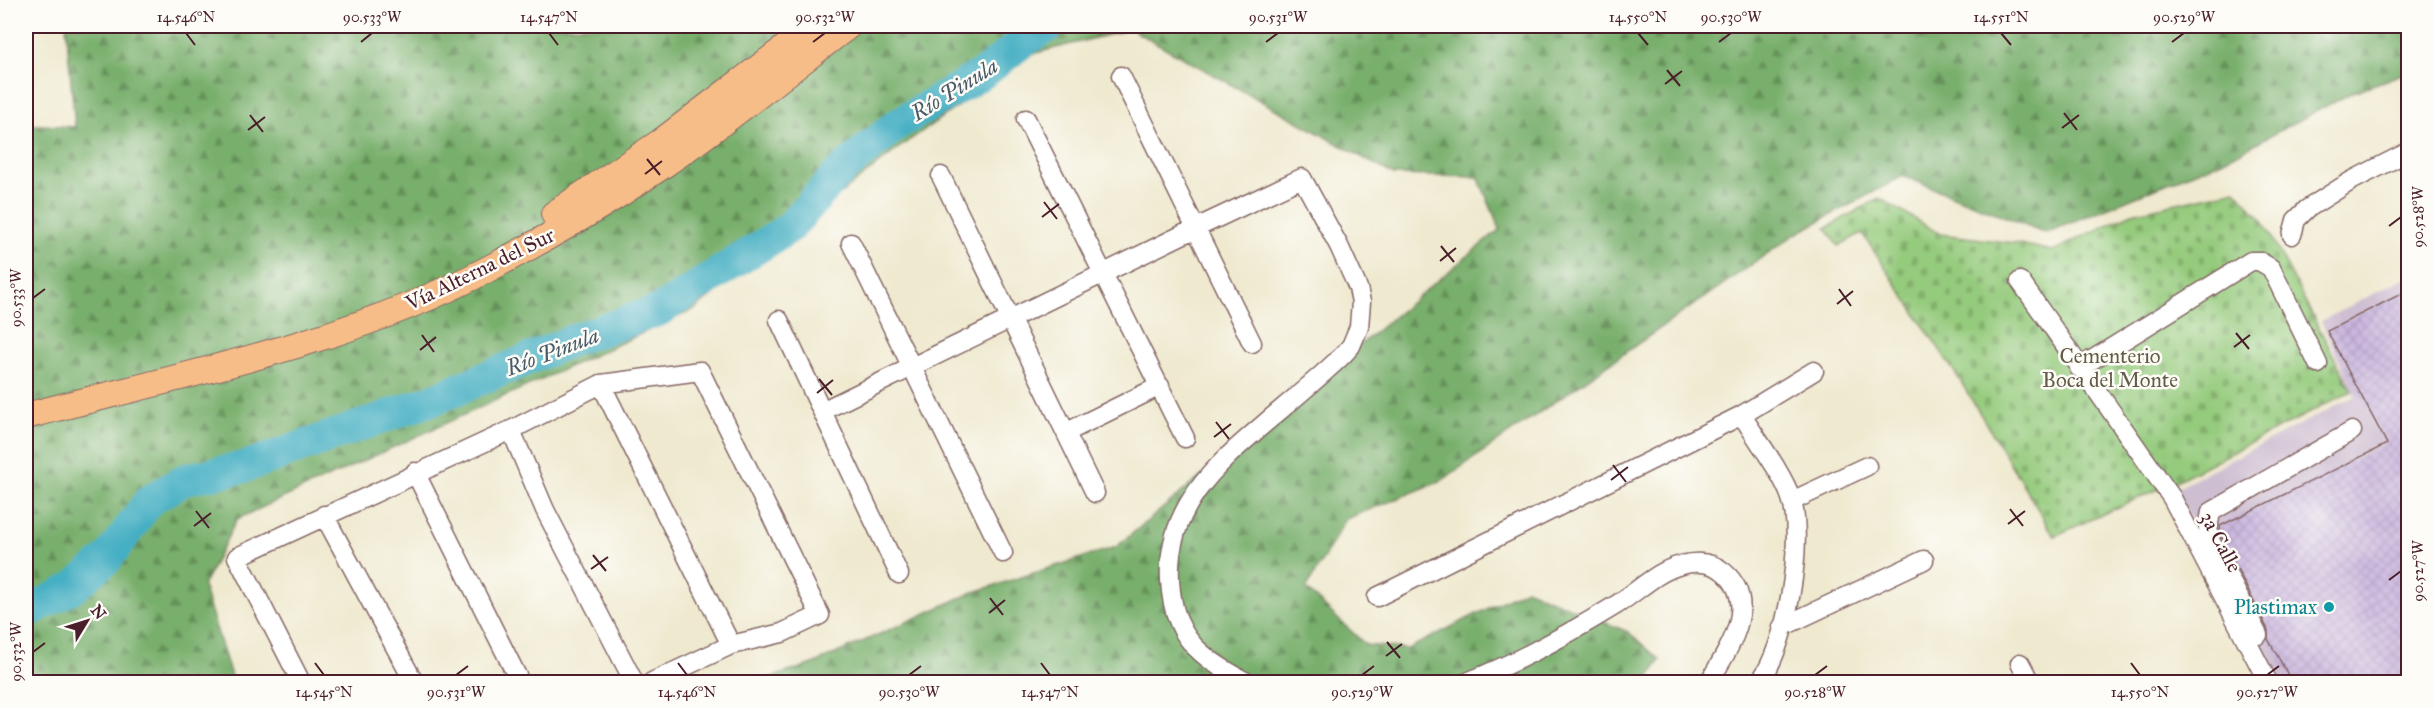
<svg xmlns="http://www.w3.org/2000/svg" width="2434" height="708" font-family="'IM FELL Great Primer',serif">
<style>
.industrial{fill:#cebed1}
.forest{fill:url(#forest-firs);stroke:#61674c;stroke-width:1.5}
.cemetery{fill:url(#cemetery-stones);stroke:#707554;stroke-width:1.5}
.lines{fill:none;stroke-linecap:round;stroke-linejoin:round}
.river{stroke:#45afc3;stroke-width:32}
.building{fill:url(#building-cross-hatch)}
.minor-casing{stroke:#846664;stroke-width:21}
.highway-casing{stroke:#846664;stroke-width:28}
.minor{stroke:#fff;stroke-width:18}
.highway{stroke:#f7bd88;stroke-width:26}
.ticks{fill:none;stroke:#4a1f2b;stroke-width:2}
.culture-dot{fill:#0f9aa8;stroke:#fdfcf7;stroke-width:2}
.labels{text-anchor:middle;stroke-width:5;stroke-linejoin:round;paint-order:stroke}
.street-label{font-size:21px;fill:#4a1f2b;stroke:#fdfcf7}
.park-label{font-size:21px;fill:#645b48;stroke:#fdfcf7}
.culture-label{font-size:21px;fill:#0d838f;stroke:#fdfcf7;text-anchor:end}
.water-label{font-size:22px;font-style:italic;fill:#485968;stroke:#fdfcf7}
.neatline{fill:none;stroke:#4a1f2b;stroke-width:2}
.ticks-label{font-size:15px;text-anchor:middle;fill:#4a1f2b}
</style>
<defs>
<pattern id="forest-firs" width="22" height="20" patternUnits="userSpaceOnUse" patternTransform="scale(1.5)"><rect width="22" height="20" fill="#78af6c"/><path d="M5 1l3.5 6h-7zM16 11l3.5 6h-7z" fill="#648e59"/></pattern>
<pattern id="cemetery-stones" width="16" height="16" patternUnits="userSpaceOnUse" patternTransform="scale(1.5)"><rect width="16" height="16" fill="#95cb7d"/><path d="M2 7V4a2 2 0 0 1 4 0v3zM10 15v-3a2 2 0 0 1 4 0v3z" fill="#82ae6c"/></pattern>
<pattern id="building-cross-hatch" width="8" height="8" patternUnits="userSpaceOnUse" patternTransform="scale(1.5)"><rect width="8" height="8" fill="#cab6df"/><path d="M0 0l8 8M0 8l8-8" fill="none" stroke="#af9cc0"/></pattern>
</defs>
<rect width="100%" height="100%" fill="#fdfcf7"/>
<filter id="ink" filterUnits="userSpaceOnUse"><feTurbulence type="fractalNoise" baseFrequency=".0167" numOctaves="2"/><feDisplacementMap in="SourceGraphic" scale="12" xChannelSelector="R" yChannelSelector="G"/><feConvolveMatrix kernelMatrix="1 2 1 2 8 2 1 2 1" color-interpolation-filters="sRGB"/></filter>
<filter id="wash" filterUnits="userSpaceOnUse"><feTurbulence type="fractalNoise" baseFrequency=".008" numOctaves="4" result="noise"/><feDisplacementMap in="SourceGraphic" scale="24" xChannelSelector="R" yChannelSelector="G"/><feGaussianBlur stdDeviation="1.35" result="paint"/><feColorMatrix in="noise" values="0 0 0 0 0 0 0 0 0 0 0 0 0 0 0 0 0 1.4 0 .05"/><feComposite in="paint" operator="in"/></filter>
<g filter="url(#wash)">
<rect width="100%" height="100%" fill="#efe9cf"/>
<!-- industrial -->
<path class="industrial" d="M2408,276V682H2281L2174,489L2355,396L2321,321Z"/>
<!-- forest -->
<path class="forest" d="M66,26H2408V72L2353,92L2222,161L2046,233L1903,176L1794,235L1441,481L1346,519L1306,589L1366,645L1408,649L1526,589L1628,632L1660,660L1647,682H757L813,664L971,593L1116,547L1500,229L1478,177L1394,175L1131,29L1032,54L900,147L695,309L237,519L203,586L231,676L223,682H26V124L75,127Z"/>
<!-- cemetery -->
<path class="cemetery" d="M2236,190L2263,221L2352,391L2174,482L2054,536L1958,377L1862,233L1838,246L1826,228L1879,198L1940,234L2015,243L2053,251L2132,213Z"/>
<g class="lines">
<!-- river -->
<path class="river" d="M26,613L74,587L107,559L150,500L186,479L245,467L435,399L573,340L660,310L789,228L839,173L896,125L985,72L1024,41L1049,26"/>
</g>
<g id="blocks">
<!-- building -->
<path class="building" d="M2409,290V682H2292L2268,639V630L2221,536L2220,526L2387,444L2327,331Z"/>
</g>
</g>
<g filter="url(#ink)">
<use href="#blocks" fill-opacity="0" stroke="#846664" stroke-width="1.5"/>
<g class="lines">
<!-- minor casing -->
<g class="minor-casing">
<path id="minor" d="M1121,76L1252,343
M1026,119L1185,438
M941,176L1095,493
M2292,235L2296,220L2307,209L2351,181L2408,152
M851,243L1003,553
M2020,281L2172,498L2268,682
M779,320L899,574
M2079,368L2251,261H2259L2271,268L2318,364
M601,384L731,645
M822,411L1196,228L1302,178L1339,246L1358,288L1361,302L1359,327L1351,346L1343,355C1318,379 1291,401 1264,424C1215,466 1166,508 1170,580C1173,638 1199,656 1246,682
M1742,415C1756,439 1782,472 1791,498C1805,539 1787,649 1759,682
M511,430L545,510L634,682
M1067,432L1160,386
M415,472L520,682
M1792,501L1867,466
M324,515L414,682
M1377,597L1742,415L1814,371
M1782,627L1924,560
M2258,635L2210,540L2208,528L2211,512L2352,431
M2020,663L2030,682
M301,682L237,557L511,430L601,384L700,371L820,615L782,633L731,645L652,682
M1467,682C1517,663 1570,633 1616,605C1637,592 1657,571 1681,565C1697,561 1712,562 1724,572C1761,604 1727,651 1709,682"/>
</g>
<!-- highway casing -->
<g class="highway-casing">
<path id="highway" d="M554,214L662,141L814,26
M26,416C179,376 352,342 492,267C555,234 617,198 675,157C734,116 791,69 848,26"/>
</g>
<!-- minor -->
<use href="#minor" class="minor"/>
<!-- highway -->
<use href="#highway" class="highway"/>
</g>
</g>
<!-- ticks -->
<path class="ticks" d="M186,33L195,45M549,33L558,45M1638,33L1648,45M2001,33L2011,45M361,42L372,33M813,42L825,33M1266,42L1278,33M1719,42L1731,33M2172,42L2184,33M1667,70L1680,86M1665,84L1682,71M2064,113L2077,130M250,115L263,132M2062,128L2079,115M248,130L265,117M647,159L660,175M645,174L662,161M1044,202L1057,219M1042,217L1059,204M2389,226L2401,217M1441,246L1454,262M1440,261L1456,248M1839,289L1851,306M33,298L45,289M1837,304L1853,291M2236,333L2249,349M422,335L434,352M2234,347L2250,335M420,350L436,337M819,379L832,395M817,393L833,380M1216,422L1229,439M1214,437L1231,424M1613,465L1626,482M1611,480L1628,467M2010,509L2023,526M196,511L209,528M2008,524L2025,511M194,526L211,513M593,555L606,571M591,569L608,557M2389,580L2401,571M990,598L1003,615M989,613L1005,600M1387,642L1400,658M33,652L45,643M1386,656L1402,644M315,663L324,675M678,663L687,675M1041,663L1050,675M2131,663L2140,675M456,675L468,666M909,675L921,666M1362,675L1374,666M1815,675L1827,666M2267,675L2279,666"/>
<!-- markers -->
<circle class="culture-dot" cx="2329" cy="607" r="6"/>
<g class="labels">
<!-- street labels -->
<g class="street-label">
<text transform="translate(480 269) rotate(-26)" y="7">Vía Alterna del Sur</text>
<text transform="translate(2221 542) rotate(62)" y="7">3a Calle</text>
</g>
<!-- park labels -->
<g class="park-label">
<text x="2110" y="363">Cementerio<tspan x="2110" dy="24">Boca del Monte</tspan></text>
</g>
<!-- culture labels -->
<g class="culture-label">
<text x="2317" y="614">Plastimax</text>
</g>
<!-- water labels -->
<g class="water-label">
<text transform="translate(954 89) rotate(-32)" y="8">Río Pinula</text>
<text transform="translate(552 351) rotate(-21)" y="8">Río Pinula</text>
</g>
</g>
<!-- margin -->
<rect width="2434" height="708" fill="none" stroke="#fdfcf7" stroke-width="66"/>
<!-- north arrow -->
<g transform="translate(87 621) rotate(52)" stroke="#fdfcf7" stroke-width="4.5" paint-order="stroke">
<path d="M0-4.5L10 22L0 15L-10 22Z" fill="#4a1f2b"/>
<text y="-9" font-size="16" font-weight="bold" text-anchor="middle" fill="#4a1f2b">N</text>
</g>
<rect x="33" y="33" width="2368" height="642" class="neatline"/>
<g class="ticks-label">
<text x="186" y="22">14.546°N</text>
<text x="372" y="22">90.533°W</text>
<text x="549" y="22">14.547°N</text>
<text x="825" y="22">90.532°W</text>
<text x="1278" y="22">90.531°W</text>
<text x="1638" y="22">14.550°N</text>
<text x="1731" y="22">90.530°W</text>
<text x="2001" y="22">14.551°N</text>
<text x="2184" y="22">90.529°W</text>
<text transform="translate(2418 217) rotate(-90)" y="5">90.528°W</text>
<text transform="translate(16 298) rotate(-90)" y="5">90.533°W</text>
<text transform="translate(2418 571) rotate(-90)" y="5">90.527°W</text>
<text transform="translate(16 652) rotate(-90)" y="5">90.532°W</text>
<text x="324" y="697">14.545°N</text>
<text x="456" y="697">90.531°W</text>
<text x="687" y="697">14.546°N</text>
<text x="909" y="697">90.530°W</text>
<text x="1050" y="697">14.547°N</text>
<text x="1362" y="697">90.529°W</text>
<text x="1815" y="697">90.528°W</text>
<text x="2140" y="697">14.550°N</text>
<text x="2267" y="697">90.527°W</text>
</g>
</svg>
